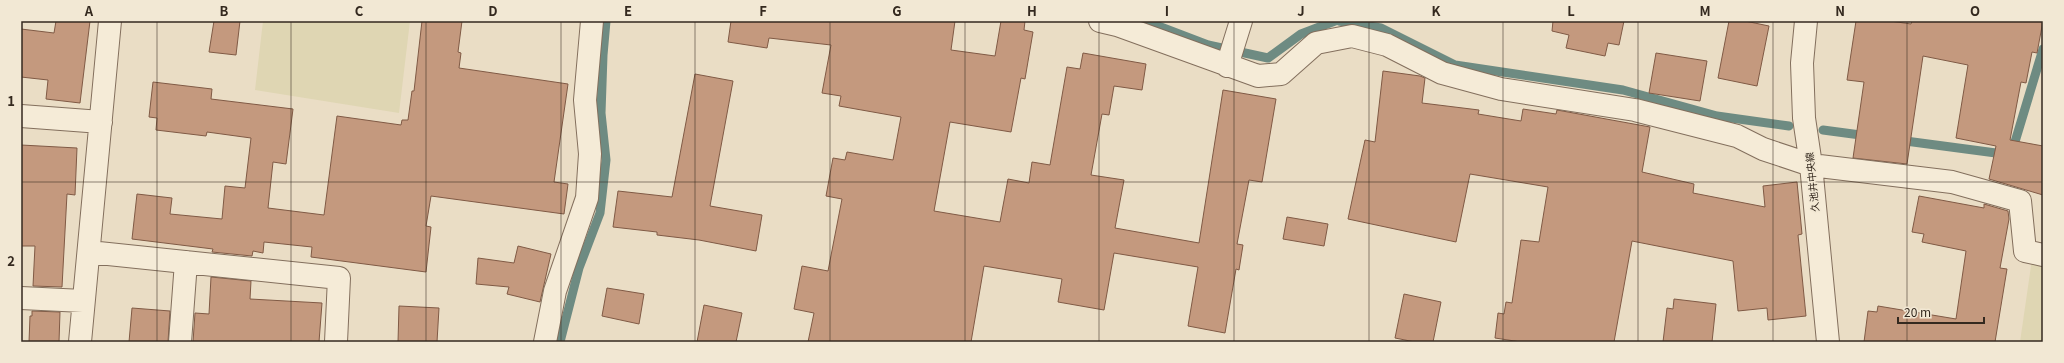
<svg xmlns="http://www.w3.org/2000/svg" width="2064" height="363" font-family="Georgia,'Noto Sans JP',serif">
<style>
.farmland{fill:#dfd6b3}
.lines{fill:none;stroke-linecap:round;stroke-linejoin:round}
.stream{stroke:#6e8b82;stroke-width:9}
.building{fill:#c4997e;stroke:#805a45}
.minor-casing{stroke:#836f5d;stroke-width:24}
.minor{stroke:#f5ebd7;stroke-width:22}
.grid{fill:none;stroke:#34291f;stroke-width:1;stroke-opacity:0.55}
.labels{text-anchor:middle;stroke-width:3.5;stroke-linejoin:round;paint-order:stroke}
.street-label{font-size:10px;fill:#34291f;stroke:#f2e8d4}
.neatline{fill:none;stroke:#34291f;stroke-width:1.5}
.grid-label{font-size:13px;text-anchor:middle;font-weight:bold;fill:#34291f}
</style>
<rect width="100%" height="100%" fill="#eaddc5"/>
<!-- farmland -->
<path class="farmland" d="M263,21H410L399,113L255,90Z
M2032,259L2043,262V342H2020Z"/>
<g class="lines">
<!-- stream -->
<path class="stream" d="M1145,21L1208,45L1268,58L1301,34L1335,21
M1339,21L1381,28L1455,65L1623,90L1717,116L1789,126
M1823,130L1868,136
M1898,140L2011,155L2043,49
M560,342L579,268L600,213L606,160L601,113L603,55L606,21"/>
</g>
<!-- building -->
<path class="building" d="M56,21H90L80,103L46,99L48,80L21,77V29L54,33Z
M214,21H240L236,55L209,52Z
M422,21H462L458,52L461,53L459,68L568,84L554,182L568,184L564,214L431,196L426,226L431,227L426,272L311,257L312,247L264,242L263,253L253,251L252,256L212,252L213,249L132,239L137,194L172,198L170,214L222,219L225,186L245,188L251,138L207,132L206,136L156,130L157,118L149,117L153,82L212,89L211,99L293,109L286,164L273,162L268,208L324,215L337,116L401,125L402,120H408L412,91H414Z
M731,21H955L951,50L995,56L1001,21H1025L1024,30L1033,32L1025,79L1021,78L1011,132L950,122L934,211L1000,222L1008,179L1029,183L1032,162L1050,165L1067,67L1080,69L1083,53L1146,64L1142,90L1114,86L1109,115L1102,114L1091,175L1124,180L1115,228L1199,243L1223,90L1276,99L1262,182L1249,180L1237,244L1243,245L1239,270L1236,269L1225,333L1188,326L1198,267L1114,253L1104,310L1058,302L1062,279L984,266L971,342H808L814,313L794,309L802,266L828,271L842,199L826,196L833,158L845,160L847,152L893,160L901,117L839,106L841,96L822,93L831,45L769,38L767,48L728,42Z
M1553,21H1624L1619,45L1608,43L1605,56L1566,48L1569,35L1552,31Z
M1729,21H1745L1769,26L1757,86L1718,78Z
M1856,21H1890L1911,24L1912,21H2043L2037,53L2032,52L2026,83L2021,82L2010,140L2043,146V195L1989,179L1996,146L1956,138L1968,65L1923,56L1907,164L1853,158L1864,82L1847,80Z
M1656,53L1707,61L1700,101L1649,93Z
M1383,71L1420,76L1425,78L1422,103L1479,110L1478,114L1521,121L1523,109L1556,114L1557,110L1650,127L1642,172L1694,184L1693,193L1765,207L1763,186L1797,182L1802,234L1798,235L1806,316L1768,320L1767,308L1738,311L1733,261L1632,241L1614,342H1521L1495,338L1498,313L1504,314L1506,302L1512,303L1521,240L1539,242L1548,187L1470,174L1456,242L1348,219L1365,140L1375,142Z
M695,74L733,81L710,206L762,215L756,251L699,240L657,235V232L613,227L618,191L672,197Z
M21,145L77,148L75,195L67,194L62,287L33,286L35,246H21Z
M1919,196L1984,208V204L2008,211L2009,219L2000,268L2007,269L1995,342H1864L1868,311L1877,312L1878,306L1956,319L1966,251L1922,242L1924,234L1912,232Z
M1287,217L1328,224L1324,246L1283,239Z
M518,246L551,254L540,302L507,294L509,287L476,284L478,258L514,263Z
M211,277L251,281L250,299L322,303L319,342H193L195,313L209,314Z
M607,288L644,294L639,324L602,316Z
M1404,294L1441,302L1433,342H1415L1395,338Z
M1674,299L1716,304L1712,342H1663L1667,308L1673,309Z
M704,305L742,313L736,342H697Z
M399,306L439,308L437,342H398Z
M132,308L170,311L168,342H129Z
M32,311L60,312L59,342H29L30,316H32Z"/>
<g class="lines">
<!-- minor casing -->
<g class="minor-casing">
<path id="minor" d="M1100,21L1117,25L1258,76L1281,74L1316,43L1352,36L1387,45L1442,73L1501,89L1635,110L1737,136L1763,149L1811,165L1952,182L2020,201L2025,251L2043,255
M1806,21L1802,63L1804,118L1811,165L1828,342
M1227,66L1241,21
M21,116L101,122
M89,252L339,278L336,342
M21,298L83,301
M80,342L110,21
M180,342L186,262
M545,342L555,291L587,198L590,154L585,100L592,21"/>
</g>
<!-- minor -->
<use href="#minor" class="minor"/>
</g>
<!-- grid -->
<path class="grid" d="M157,21V342M291,21V342M426,21V342M561,21V342M695,21V342M830,21V342M965,21V342M1099,21V342M1234,21V342M1369,21V342M1503,21V342M1638,21V342M1773,21V342M1907,21V342M21,182H2043"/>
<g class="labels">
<!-- street labels -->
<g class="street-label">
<text transform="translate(1812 182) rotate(-96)" y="4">久池井中央線</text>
</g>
</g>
<!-- border -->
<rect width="2064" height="363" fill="none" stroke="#f2e8d4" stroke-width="44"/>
<!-- scale -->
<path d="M1898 317v6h86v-6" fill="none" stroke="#34291f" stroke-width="2"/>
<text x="1904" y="317" font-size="12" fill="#34291f" stroke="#f2e8d4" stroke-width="3" paint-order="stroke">20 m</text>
<rect x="22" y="22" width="2020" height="319" class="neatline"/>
<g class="grid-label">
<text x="89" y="16">A</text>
<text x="224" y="16">B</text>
<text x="359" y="16">C</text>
<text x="493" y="16">D</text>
<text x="628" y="16">E</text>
<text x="763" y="16">F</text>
<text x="897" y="16">G</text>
<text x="1032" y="16">H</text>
<text x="1167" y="16">I</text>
<text x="1301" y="16">J</text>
<text x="1436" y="16">K</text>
<text x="1571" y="16">L</text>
<text x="1705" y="16">M</text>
<text x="1840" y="16">N</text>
<text x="1975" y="16">O</text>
<text x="11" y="106">1</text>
<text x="11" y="266">2</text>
</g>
</svg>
